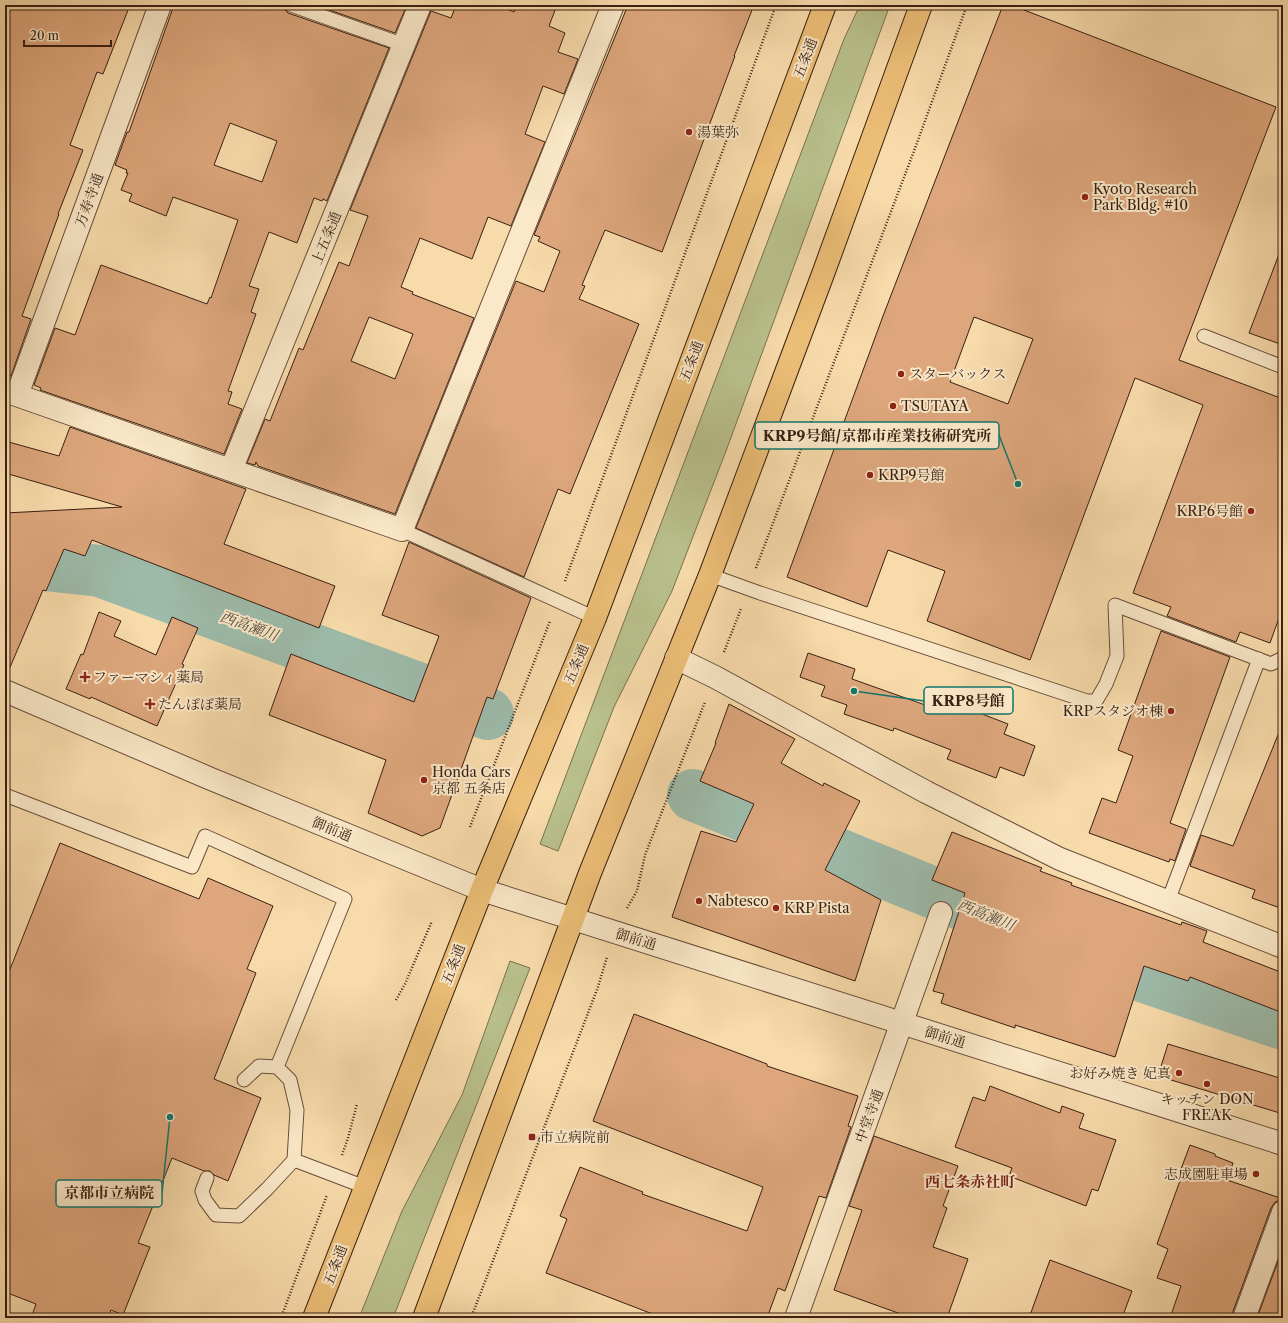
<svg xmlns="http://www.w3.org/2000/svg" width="1288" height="1323" font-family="'Libre Caslon Text','Noto Serif JP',serif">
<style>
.green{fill:#b9c18c;stroke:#797050}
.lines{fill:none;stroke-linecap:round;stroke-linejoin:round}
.river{stroke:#9dbbaa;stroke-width:52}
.building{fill:#dda67c;stroke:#391f13;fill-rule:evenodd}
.service-casing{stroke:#694e39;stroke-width:15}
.minor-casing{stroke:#694e39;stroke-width:24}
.tertiary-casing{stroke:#694e39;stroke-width:24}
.trunk-casing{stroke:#391f13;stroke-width:24}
.path{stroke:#391f13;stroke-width:2.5;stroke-dasharray:1 2;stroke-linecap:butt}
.service{stroke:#fae8c8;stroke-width:13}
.minor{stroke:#fae8c8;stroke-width:22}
.tertiary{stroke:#fae8c8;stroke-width:22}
.trunk{stroke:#ecbe76;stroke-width:22}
.poi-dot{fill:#8f2418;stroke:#fae8c8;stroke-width:1.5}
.labels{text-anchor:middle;stroke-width:4;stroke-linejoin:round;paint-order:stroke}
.street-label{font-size:14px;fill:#391f13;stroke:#fae8c8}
.poi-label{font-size:14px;fill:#391f13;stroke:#fae8c8;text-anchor:start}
.water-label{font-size:15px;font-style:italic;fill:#574e40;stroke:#fae8c8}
.neighbourhood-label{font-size:15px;font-weight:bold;fill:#7a1f14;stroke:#fae8c8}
.leader{fill:none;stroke:#0f766e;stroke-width:1.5}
.callout-dot{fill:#0f766e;stroke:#fae8c8;stroke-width:1.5}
.callout{fill:#fae8c8;stroke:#0f766e;stroke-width:1.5}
.callout-label{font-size:15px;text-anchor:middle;font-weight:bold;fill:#391f13}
</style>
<rect width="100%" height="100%" fill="#f8dbab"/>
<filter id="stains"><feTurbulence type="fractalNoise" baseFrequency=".005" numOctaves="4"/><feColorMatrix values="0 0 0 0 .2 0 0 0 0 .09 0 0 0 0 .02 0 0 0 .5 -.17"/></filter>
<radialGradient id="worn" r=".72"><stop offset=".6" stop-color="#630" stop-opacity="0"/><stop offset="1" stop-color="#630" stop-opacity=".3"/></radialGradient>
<!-- green -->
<path class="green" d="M860,5H890L726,451L672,591L614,707L558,851L540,844L844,39Z
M510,961L530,968L393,1318H359L402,1211L462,1095Z"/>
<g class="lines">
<!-- river -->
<path class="river" d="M5,566L36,564L100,571L488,714
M693,795L1118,968L1283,1024"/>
</g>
<!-- building -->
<path class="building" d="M5,5H130L103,74L97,72L70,145L83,150L58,214H59L22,316L31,319L11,376L5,373Z
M174,5H283L285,10L288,13L389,48L327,201L323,199L322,201L314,198L297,243L269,232L249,286L259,289L251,312L256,314L228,391L232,392L228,404L242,409L224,454L40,390L41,388L34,385L55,328L75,335L101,265L207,304L210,297L211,298L238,220L173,197L166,216L129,201L132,194L121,190L128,173H126L127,170L115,165L127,132H129ZM230,123L277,141L262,182L214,165Z
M315,5H407L395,33Z
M456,5H497L514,12L517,5H557L549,26L565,33L558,52L578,59L564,94L543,86L525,134L545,142L511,226L488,217L472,259L420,238L401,287L413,292L412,294L474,318L395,514L258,466L256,462L255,465L247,463L265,419L270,421L299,348L303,350L339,262L349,266L368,216L350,210L431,11L451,18ZM369,317L413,334L395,379L351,361Z
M628,5H754L734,56H735L662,252L605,230L582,285L585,286L579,299L639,324L570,494L558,489L524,577L416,528L516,281L544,292L560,251L538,241L540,237L534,235Z
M1003,5H1011L1276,107L1179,360L1283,399V607L1270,643L1240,632L1236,642L1167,616L1171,607L1133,593L1203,405L1135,378L1030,660L927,621L945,571L888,550L867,607L787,577L883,316ZM974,317L1033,339L1008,404L950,382Z
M1281,249L1283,250V345L1249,333Z
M70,427L246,489L224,544L335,586L319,628L92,540L85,556L64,549L46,591L43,590L5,679V513L122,507L5,473V441L59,456Z
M409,542L531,598L493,699L487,697L440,828L422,836L368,813L386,760L269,715L291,654L414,702L439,636L382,615Z
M99,612L121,621L114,636L156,655L172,617L198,628L182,664L184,665L157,726L91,697L90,699L66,689L81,654L83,655Z
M1161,631L1230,657L1170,823L1186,829L1175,861L1170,859L1169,862L1089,833L1102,798L1116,803L1133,756L1118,750Z
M808,653L855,669L852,679L942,711L946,700L1008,724L1004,734L1035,746L1024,776L1000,767L996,778L947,759L951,750L894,728L893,731L844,714L847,705L821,696L825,686L800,677Z
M729,704L795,739L781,763L823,786L824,783L860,801L825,870L881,900L855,981L672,917L701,831L736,842L754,804L700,781L716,743H715Z
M1282,725H1283V909L1252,898L1255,890L1190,866L1201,835L1233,846Z
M952,832L1042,868L1040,871L1072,883L1071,885L1181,925L1182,922L1207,931L1203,942L1283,973V1013L1190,977L1188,981L1144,966L1115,1057L1015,1025V1028L941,1003L944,994L933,991L965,893L932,880Z
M60,843L199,899L208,878L273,906L247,969L256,973L214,1079L261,1098L228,1181L214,1175L210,1171H204L172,1158L138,1243L150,1247L123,1315L111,1310L108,1318H31L36,1304L5,1292V982Z
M634,1014L767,1064V1066L858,1096L848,1126L851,1127L826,1198L819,1196L785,1291L778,1288L767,1318H663L546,1273L567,1219L560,1216L580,1167L643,1192L642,1194L747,1231L763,1187L593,1121Z
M1168,1044L1283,1079V1114L1158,1076Z
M990,1086L1060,1113L1062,1106L1084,1114L1079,1128L1116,1140L1098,1191L1092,1189L1086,1206L1009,1176L1012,1168L955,1147L973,1097L985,1101Z
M874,1136L958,1166L943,1206L947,1208L933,1247L968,1259L947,1318H912L834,1290L862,1210L849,1206Z
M1190,1145L1215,1154V1156L1233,1163L1227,1180L1283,1199L1275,1202L1271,1208L1232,1314V1318H1170L1181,1286L1157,1278L1168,1249L1157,1244L1181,1178L1178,1177Z
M1283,1248V1318H1257Z
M1050,1260L1132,1291L1122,1318H1029Z"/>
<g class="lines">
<!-- service casing -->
<g class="service-casing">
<path id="service" d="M291,5L404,45
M1204,336L1283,367
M402,530L595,618
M710,575L760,593L1087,701H1096L1106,684L1117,656L1115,605L1271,664L1283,658
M5,795L192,867L205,836L345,899L277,1067
M1168,901L1259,659
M244,1080L259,1066L277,1067L290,1080L297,1110L294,1160
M207,1178L202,1191L205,1200L216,1215L239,1216L267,1189L294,1160L365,1187"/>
</g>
<!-- minor casing -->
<g class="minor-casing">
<path id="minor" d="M5,391L402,530L613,5
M17,395L160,5
M231,470L420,5
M676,658L715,677L926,792L1060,859L1283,947
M796,1318L941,913
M1244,1318L1283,1212"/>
</g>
<!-- tertiary casing -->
<g class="tertiary-casing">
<path id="tertiary" d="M5,691L211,779L482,890L1283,1144"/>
</g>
<!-- trunk casing -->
<g class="trunk-casing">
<path id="trunk" d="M314,1318L482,890L595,618L825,5
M424,1318L590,873L710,575L823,274L921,5"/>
</g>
<!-- path -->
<path class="path" d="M756,568L917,143L967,5
M565,581L776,5
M724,652L741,609
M470,827L550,621
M627,908L637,891L645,855L705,702
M396,1000L405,984L432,921
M533,1136L549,1143
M342,1155L348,1138L357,1104
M281,1318L327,1195
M471,1318L598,987L607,957"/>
<!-- service -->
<use href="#service" class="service"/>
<!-- minor -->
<use href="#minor" class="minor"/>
<!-- tertiary -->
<use href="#tertiary" class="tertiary"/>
<!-- trunk -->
<use href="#trunk" class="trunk"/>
</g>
<!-- markers -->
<g class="poi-dot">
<circle cx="689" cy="132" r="4"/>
<circle cx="1085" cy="197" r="4"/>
<circle cx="901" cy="374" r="4"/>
<circle cx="893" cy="406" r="4"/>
<circle cx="870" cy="475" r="4"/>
<circle cx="1251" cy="511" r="4"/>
<path d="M83 671h4v4h4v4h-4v4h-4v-4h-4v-4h4z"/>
<path d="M148 698h4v4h4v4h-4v4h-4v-4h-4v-4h4z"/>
<circle cx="1171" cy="711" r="4"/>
<circle cx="424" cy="780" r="4"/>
<circle cx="699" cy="901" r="4"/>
<circle cx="776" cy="908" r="4"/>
<circle cx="1179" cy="1073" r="4"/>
<circle cx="1207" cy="1084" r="4"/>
<rect x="528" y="1133" width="8" height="8" rx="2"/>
<circle cx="1256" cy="1174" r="4"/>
</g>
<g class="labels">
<!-- street labels -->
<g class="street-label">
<text transform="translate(805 58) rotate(-69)" y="5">五条通</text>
<text transform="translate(89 200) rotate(-70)" y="5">万寿寺通</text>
<text transform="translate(326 238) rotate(-68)" y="5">上五条通</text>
<text transform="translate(691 361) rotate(-69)" y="5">五条通</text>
<text transform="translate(576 664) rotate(-67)" y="5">五条通</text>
<text transform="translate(332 829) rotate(22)" y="5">御前通</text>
<text transform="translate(636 939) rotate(17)" y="5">御前通</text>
<text transform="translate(453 964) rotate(-69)" y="5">五条通</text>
<text transform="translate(945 1037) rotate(17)" y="5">御前通</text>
<text transform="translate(869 1116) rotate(-70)" y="5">中堂寺通</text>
<text transform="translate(335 1265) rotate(-69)" y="5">五条通</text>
</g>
<!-- poi labels -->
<g class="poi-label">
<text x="697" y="137">湯葉弥</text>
<text x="1093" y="194">Kyoto Research<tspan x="1093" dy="16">Park Bldg. #10</tspan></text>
<text x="909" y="379">スターバックス</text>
<text x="901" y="411">TSUTAYA</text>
<text x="878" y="480">KRP9号館</text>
<text x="1243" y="516" text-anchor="end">KRP6号館</text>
<text x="93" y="682">ファーマシィ薬局</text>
<text x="158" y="709">たんぽぽ薬局</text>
<text x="1163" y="716" text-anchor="end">KRPスタジオ棟</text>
<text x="432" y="777">Honda Cars<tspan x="432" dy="16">京都 五条店</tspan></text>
<text x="707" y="906">Nabtesco</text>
<text x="784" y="913">KRP Pista</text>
<text x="1171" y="1078" text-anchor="end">お好み焼き 妃真</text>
<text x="1207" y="1104" text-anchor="middle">キッチン DON<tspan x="1207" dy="16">FREAK</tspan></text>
<text x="540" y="1142">市立病院前</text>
<text x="1248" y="1179" text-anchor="end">志成園駐車場</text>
</g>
<!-- water labels -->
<g class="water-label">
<text transform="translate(249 626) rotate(20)" y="5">西高瀬川</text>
<text transform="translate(986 915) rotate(22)" y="5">西高瀬川</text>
</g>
<!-- neighbourhood labels -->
<g class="neighbourhood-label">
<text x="970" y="1187">西七条赤社町</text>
</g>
</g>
<!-- callouts -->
<path class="leader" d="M1018 484L999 435M854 691L924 701M170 1117L162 1193"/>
<g class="callout-dot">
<circle cx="1018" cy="484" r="4"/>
<circle cx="854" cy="691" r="4"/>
<circle cx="170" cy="1117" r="4"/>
</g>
<g class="callout">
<rect x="755" y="422" width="244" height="27" rx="4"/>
<rect x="924" y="687" width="89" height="27" rx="4"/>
<rect x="56" y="1180" width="106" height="27" rx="4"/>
</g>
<g class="callout-label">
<text x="877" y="441">KRP9号館/京都市産業技術研究所</text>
<text x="968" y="706">KRP8号館</text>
<text x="109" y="1198">京都市立病院</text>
</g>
<!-- margin -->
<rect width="1288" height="1323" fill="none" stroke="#f8dbab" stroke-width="20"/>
<rect x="6" y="6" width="1276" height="1311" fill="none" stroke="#391f13" stroke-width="2"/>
<rect x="10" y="10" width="1268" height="1303" fill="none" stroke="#391f13"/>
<!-- scale -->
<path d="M24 40v6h87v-6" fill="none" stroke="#391f13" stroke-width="2"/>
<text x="30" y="40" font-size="12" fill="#391f13" stroke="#fae8c8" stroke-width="3" paint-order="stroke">20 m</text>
<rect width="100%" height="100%" filter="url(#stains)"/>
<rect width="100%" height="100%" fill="url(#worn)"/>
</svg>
